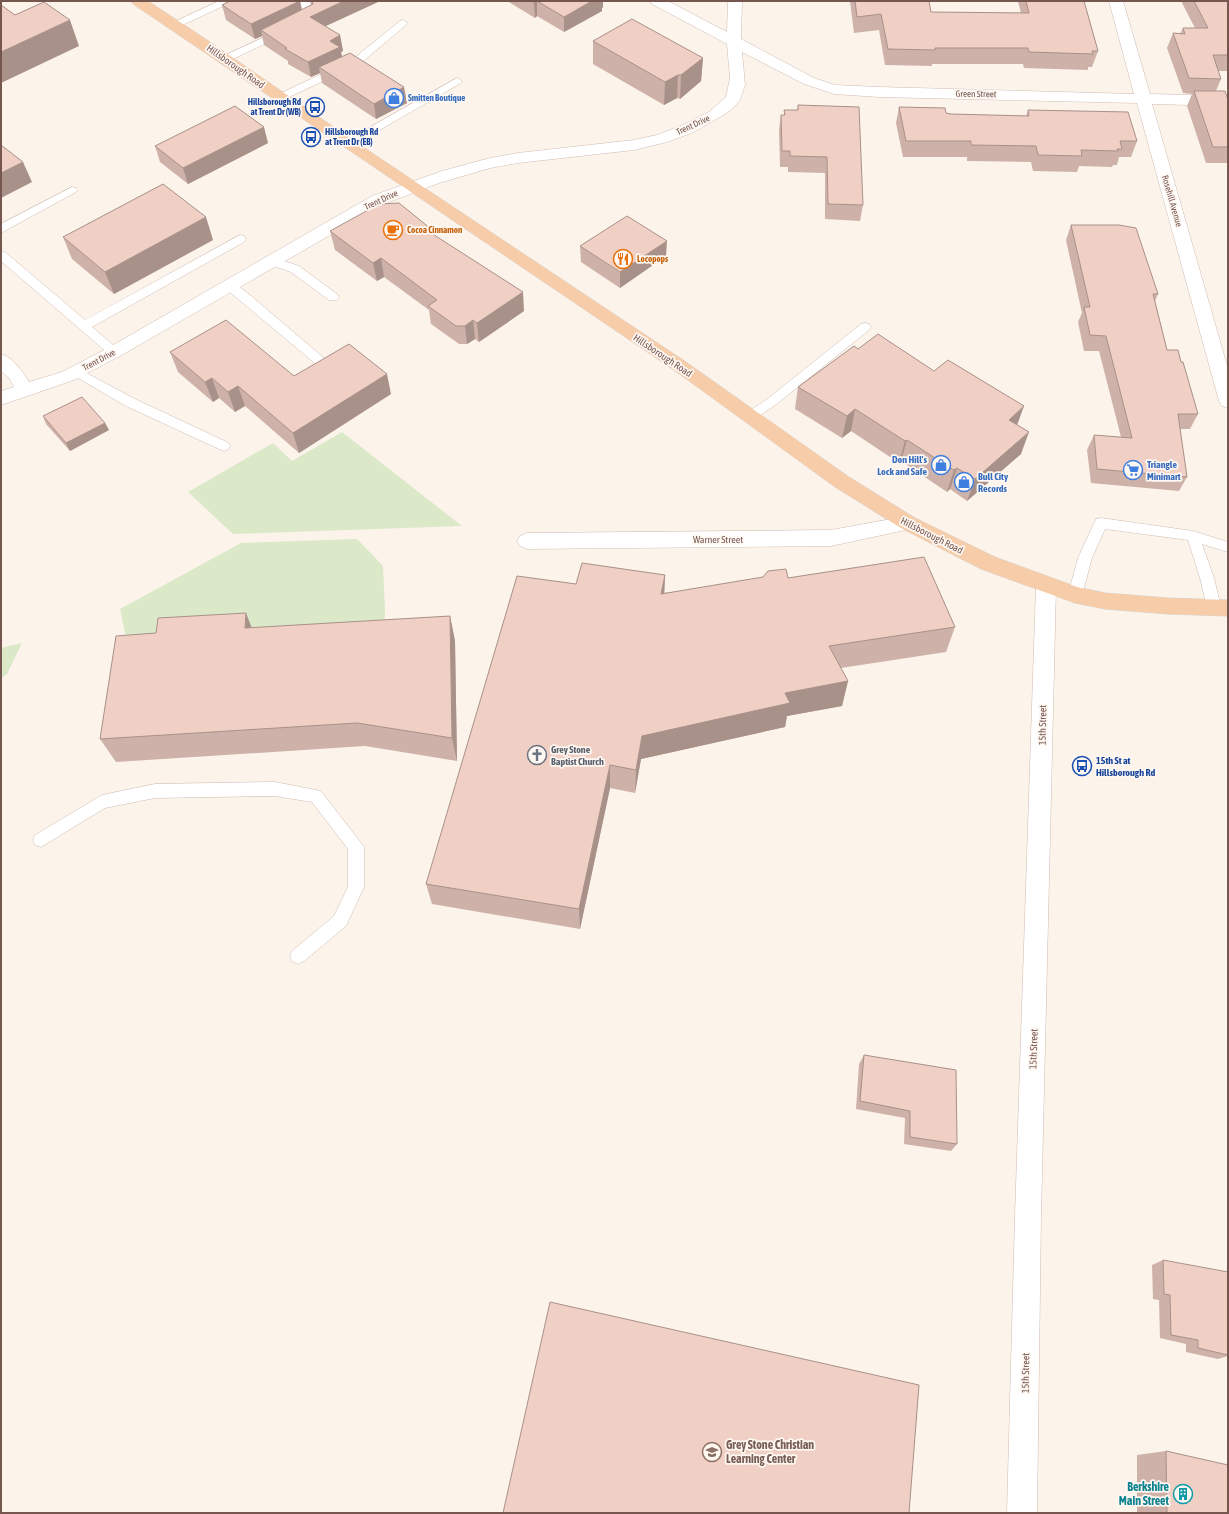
<svg xmlns="http://www.w3.org/2000/svg" width="1229" height="1514" font-family="'Asap Condensed',sans-serif">
<style>
.green{fill:#dbe9c9}
.lines{fill:none;stroke-linecap:round;stroke-linejoin:round}
.service-casing{stroke:#d0bcb3;stroke-width:1}
.minor-casing{stroke:#d0bcb3;stroke-width:1}
.tertiary-casing{stroke:#d0bcb3;stroke-width:1}
.primary-casing{stroke:#d9d0ce;stroke-width:1}
.service{fill:#fff;fill-rule:evenodd}
.minor{fill:#fff;fill-rule:evenodd}
.tertiary{fill:#fff;fill-rule:evenodd}
.primary{fill:#f6cda8;fill-rule:evenodd}
.wall{fill:#ceb2a9}
.shaded-wall{fill:#a89189}
.building{fill:#f0cfc4;stroke:#a89189}
.labels{text-anchor:middle;stroke-width:3.5;stroke-linejoin:round;paint-order:stroke}
.far-street-label{font-size:9px;fill:#76574f;stroke:#fef7f2}
.far-shop-label{font-size:9px;font-weight:bold;fill:#366cbe;stroke:#fef7f2;text-anchor:start}
.far-transit-label{font-size:9px;font-weight:bold;fill:#164399;stroke:#fef7f2;text-anchor:end}
.far-food-label{font-size:9px;font-weight:bold;fill:#c56008;stroke:#fef7f2;text-anchor:start}
.street-label{font-size:10px;fill:#76574f;stroke:#fef7f2}
.shop-label{font-size:10px;font-weight:bold;fill:#366cbe;stroke:#fef7f2;text-anchor:start}
.worship-label{font-size:10px;font-weight:bold;fill:#5b616d;stroke:#fef7f2;text-anchor:start}
.transit-label{font-size:10px;font-weight:bold;fill:#164399;stroke:#fef7f2;text-anchor:start}
.near-education-label{font-size:12px;font-weight:bold;fill:#785e54;stroke:#fef7f2;text-anchor:start}
.near-culture-label{font-size:12px;font-weight:bold;fill:#0d838f;stroke:#fef7f2;text-anchor:end}
</style>
<rect width="100%" height="100%" fill="#fcf3eb"/>
<!-- green -->
<path class="green" d="M342,432L462,526L233,534L188,492L273,443L292,461Z
M357,539L383,566L385,609L384,646L131,661L120,609L241,543Z
M22,643L7,674L1,678V648Z"/>
<g class="lines">
<!-- service casing -->
<g class="service-casing">
<path id="service" d="M219,1H232L230,3L178,27H172L170,25L172,23Z
M299,1H309L311,3L315,18L304,25L299,22L305,17Z
M403,20L408,23L406,25L361,63L285,99L281,100L276,97L277,95L353,59L400,21Z
M282,29L287,32L285,34L229,61H221L220,59L221,57Z
M457,78L462,81L461,83L352,146H344L343,144L344,142Z
M72,187L76,188L77,190L76,192L1,233V224Z
M240,235L244,236L246,239L244,242L92,327L118,349L120,352L118,355L114,356L110,355L1,261V251L5,252L85,320Z
M272,257L299,266L337,294L339,297L337,300H329L291,272L268,264L266,261L268,258Z
M229,281L233,282L250,295L325,359L327,362L325,365L321,366L317,365L225,288L223,285L225,282Z
M865,323L869,324L871,327L869,330L774,406L754,419L750,421L746,419L744,416L746,413L766,400L861,324Z
M77,368L135,399L229,443L230,446L229,449L224,451L219,449L126,406L73,375L71,372L73,369Z
M1101,518L1193,531L1228,542V552L1202,544L1214,578L1221,607L1219,611L1214,613L1209,611L1207,607L1200,578L1188,540L1105,529L1092,558L1082,595L1080,599L1075,600L1070,599L1068,595L1078,558L1096,519Z
M275,782L321,791L364,847V887L346,926L304,961L298,964L292,961L290,956L292,951L334,916L348,887V849L312,802L275,796L155,798L105,808L41,847L35,845L33,840L35,835L102,795L155,784Z"/>
</g>
<!-- minor casing -->
<g class="minor-casing">
<path id="minor" d="M650,1H668L727,32L728,1H742L741,39L814,78L835,85L879,87L1134,94L1109,1H1123L1150,94L1228,96V106L1152,104L1228,369V408L1222,406L1219,401L1137,103L879,97L834,94L804,84L742,52L745,85L740,100L733,108L725,114L694,132L667,142L634,150L518,163L490,168L439,183L384,204L120,356L74,380L1,405V391L14,387L9,378L1,371V354C14,358 22,371 29,382L62,372L108,348L372,196L442,171L490,158L518,153L634,140L657,135L683,125L709,112L726,97L730,78L727,44L652,4Z
M908,516L915,518L918,523L915,528L831,546L527,549L520,546L517,541L520,536L527,533L831,530Z"/>
</g>
<!-- tertiary casing -->
<g class="tertiary-casing">
<path id="tertiary" d="M1046,578L1053,580L1056,586L1041,1216L1037,1513H1007L1015,1216L1036,586L1039,580Z"/>
</g>
<!-- primary casing -->
<g class="primary-casing">
<path id="primary" d="M131,1H148L207,40L354,141L686,362L849,477L915,518L995,557L1077,587L1105,593L1168,598L1228,600V616L1168,614L1105,609L1075,603L981,569L901,528L835,487L674,370L133,4Z"/>
</g>
<!-- service -->
<use href="#service" class="service"/>
<!-- minor -->
<use href="#minor" class="minor"/>
<!-- tertiary -->
<use href="#tertiary" class="tertiary"/>
<!-- primary -->
<use href="#primary" class="primary"/>
</g>
<!-- wall -->
<path class="wall" d="M229,1H300L302,10L311,5L310,1H378V2L325,26L340,35L343,51L341,52L342,57L407,103L376,119L322,83L320,73L311,77L288,64V61L264,45L262,36L255,39L226,20L222,5Z
M507,1H603V7L602,8V11L564,32L537,16L535,18Z
M850,1H929L931,12L1021,13L1018,1H1084L1098,51L1092,67H1088V70L1024,68L1023,64H932V66L885,65L879,30L854,33Z
M1181,1H1228V71H1218L1221,79L1216,91L1228,100V163H1206L1187,106L1192,94L1183,93L1167,48L1173,33L1180,34L1183,28H1195Z
M593,41L703,58L701,81L680,99L677,98L664,105L593,64Z
M798,105L863,205L860,221L825,219V173L788,172V167H780L779,130L781,115H784V110H797Z
M899,107L951,114L1026,116L1028,110L1137,141L1131,157H1119L1117,165H1113L1112,167L1079,166L1077,172L1033,171L1031,162L967,161V157H903L896,123Z
M268,143L188,184L160,162L155,146Z
M1071,225L1158,294L1155,301L1167,350L1198,414L1190,429H1180L1187,477L1179,491L1091,483L1087,450L1094,435L1121,437L1099,351H1084L1078,322L1082,313L1066,240Z
M330,231L432,234L524,311L479,342L475,339L467,344H459L431,324L429,310L384,277L377,281L335,250Z
M63,237L213,240L114,294L72,259Z
M580,246L666,256L620,288L581,262Z
M858,349L1017,425L1021,454L967,501L950,489L947,492L901,461L899,463L851,431L842,438L795,409L798,387Z
M170,352L294,376L391,394L299,453L245,406L235,412L219,398L213,402L178,372Z
M43,416L105,423L109,430L70,451L46,424Z
M665,575L664,593L788,578L955,627L946,652L841,668L848,681L842,706L787,716L785,727L641,759L635,793L610,788L580,929L432,904L426,884L576,584Z
M450,616L455,641L457,761L365,746L116,762L100,739L252,628Z
M864,1055L957,1144L951,1151L904,1144L905,1118L856,1109L859,1064Z
M1163,1260L1228,1355V1356L1218,1359L1186,1352V1344L1160,1338L1159,1300L1153,1299L1152,1265Z
M1166,1451L1228,1513H1137V1455Z"/>
<!-- shaded-wall -->
<path class="shaded-wall" d="M300,1L303,16L261,30L262,36L255,39L251,24Z
M344,1H378V2L313,32L310,17Z
M537,1V16L535,18L534,3Z
M592,1H603V7L602,8V11L564,32V17Z
M70,20L79,46L1,83V52Z
M340,35L343,51L341,52L343,62L319,67L320,73L311,77L308,62L330,41Z
M703,58L701,81L680,99L681,75Z
M678,75L677,98L664,105L665,82Z
M404,87L407,103L376,119L374,104Z
M264,127L268,143L188,184L183,168Z
M23,162L32,182L1,198V173Z
M206,217L213,240L114,294L105,272Z
M431,229L434,248L428,231Z
M667,241L666,256L620,288V272Z
M381,258L384,277L377,281L373,263Z
M523,292L524,311L479,342L477,323Z
M473,320L475,339L467,344L465,326Z
M387,374L391,394L299,453L293,433Z
M212,378L219,398L213,402L205,382Z
M238,386L245,406L235,412L228,392Z
M1024,406L1016,428L1009,420Z
M855,409L851,431L842,438L847,416Z
M105,423L109,430L70,451L66,443Z
M1029,432L1021,454L967,501L975,479Z
M907,440L901,461L899,463L905,441Z
M957,468L950,489L947,492L954,470Z
M665,575L664,601L661,594Z
M246,613L256,639L245,628Z
M450,616L455,641L457,761L452,738Z
M848,681L842,706L787,716L785,727L641,759L635,793L636,770L642,736L785,693Z
M610,765V788L580,929L579,909Z"/>
<!-- building -->
<path class="building" d="M230,1H300L251,24L222,5Z
M312,1H344L310,17L340,35L330,41L340,47L308,62L285,49L287,48L261,30L313,4Z
M531,1H592L564,17L537,1L534,3Z
M855,1H929L931,12L1029,13L1026,1H1084L1098,51H1092L1093,54L1029,52L1028,48H935V50L888,49L881,14L857,17Z
M1194,1H1228V55H1213L1221,79L1189,78L1173,33L1185,34L1183,28H1208Z
M44,2L70,20L1,52V5L15,15Z
M632,19L703,58L681,75H678L665,82L593,41Z
M350,53L404,87L374,104L319,67Z
M1194,91H1225L1228,100V147H1213Z
M798,105L859,107L863,205L828,204L827,157L790,156V151H782L781,115H785L784,110H798Z
M235,106L264,127L183,168L155,146Z
M899,107L945,108L946,113L951,114L1029,116L1028,110L1128,112L1137,141H1120L1122,149H1117L1118,151L1081,150L1082,156L1038,155L1036,146L971,145V141H906Z
M1,145L23,162L1,173Z
M163,184L206,217L105,272L63,237Z
M399,203L431,229L428,231L523,292L477,323L473,320L465,326H456L428,306L437,300L381,258L373,263L330,231L379,204Z
M627,216L667,241L620,272L580,246Z
M1071,225H1119L1136,228L1158,294H1153L1167,350H1178L1181,362H1183L1198,414H1178L1187,477L1097,469L1094,435L1132,438L1106,336L1090,335L1084,307H1090Z
M226,320L294,376L349,344L387,374L293,433L238,386L228,392L212,378L205,382L170,352Z
M878,334L934,371L948,360L1024,406L1009,420L1029,432L975,479L957,468L954,470L907,440L905,441L855,409L847,416L798,387L854,346L858,349Z
M82,397L105,423L66,443L43,416Z
M924,557L955,627L829,646L848,681L785,693L790,703L642,736L636,770L610,765L579,909L426,884L517,576L576,584L582,563L665,575L661,594L763,577L768,571L786,569L788,578Z
M246,613L245,628L450,616L452,738L357,723L100,739L116,636L156,633L158,618Z
M864,1055L956,1070L957,1144L910,1137V1111L860,1101Z
M1163,1260L1228,1272V1355L1198,1348V1340L1171,1335L1170,1295L1164,1294Z
M550,1302L919,1385L909,1513H503Z
M1166,1451L1228,1465V1513H1167Z"/>
<!-- icons -->
<defs>
<g id="shop-ring" transform="scale(1)"><circle r="9.5" fill="#fef7f2" stroke="#3f7fe0" stroke-width="1.5"/><path d="M-5-2.5h2.3a2.7 3.5 0 0 1 5.4 0H5L5.5 6h-11ZM-1.5-2.5h3a1.5 2.3 0 0 0-3 0Z" fill="#3f7fe0"/></g>
<g id="bus-ring" transform="scale(1)"><circle r="9.5" fill="#fef7f2" stroke="#1a4fb4" stroke-width="1.5"/><path d="M-5-6H5V4H4V6H2V4H-2V6H-4V4H-5ZM-3.5-4V0h7V-4ZM-3.5 1.2v1.5H-2V1.2ZM2 1.2v1.5H3.5V1.2Z" fill="#1a4fb4"/></g>
<g id="cafe-ring" transform="scale(1)"><circle r="9.5" fill="#fef7f2" stroke="#e8710a" stroke-width="1.5"/><path d="M-5.5-4.5H6V0H3Q3 3.5 0 3.5H-2.5Q-5.5 3.5-5.5 0ZM3-3.2v2h1.7v-2ZM-6 4.5H4V6H-6Z" fill="#e8710a"/></g>
<g id="restaurant-ring" transform="scale(1)"><circle r="9.5" fill="#fef7f2" stroke="#e8710a" stroke-width="1.5"/><path d="M-5-6h1v4h1v-4h1v4h1v-4h1v5L-1.5 .5V6h-2V.5L-5-1ZM5-6V6H3V1.5H1.5Q1.5-4 5-6Z" fill="#e8710a"/></g>
<g id="supermarket-ring" transform="scale(1)"><circle r="9.5" fill="#fef7f2" stroke="#3f7fe0" stroke-width="1.5"/><path d="M-6-5.5h2.5l.6 2H6L4.5 2H-2.5L-4.4-4H-6ZM-1.5 3.2a1.3 1.3 0 1 0 .1 0ZM3 3.2a1.3 1.3 0 1 0 .1 0Z" fill="#3f7fe0"/></g>
<g id="church-ring" transform="scale(1)"><circle r="9.5" fill="#fef7f2" stroke="#6b7280" stroke-width="1.5"/><path d="M-1.2-6h2.4v3.5h3.3v2.4h-3.3V6h-2.4V-.1h-3.3v-2.4h3.3Z" fill="#6b7280"/></g>
<g id="school-ring" transform="scale(1)"><circle r="9.5" fill="#fef7f2" stroke="#8d6e63" stroke-width="1.5"/><path d="M0-5L7-2L0 1L-7-2ZM-4 1L0 2.5L4 1V4Q0 6-4 4Z" fill="#8d6e63"/></g>
<g id="building-ring" transform="scale(1)"><circle r="9.5" fill="#fef7f2" stroke="#0f9aa8" stroke-width="1.5"/><path d="M-4-6H4V6H1V3H-1V6H-4ZM-2.5-4.3h1.7v1.8h-1.7ZM.8-4.3h1.7v1.8H.8ZM-2.5-1h1.7V.8h-1.7ZM.8-1h1.7V.8H.8Z" fill="#0f9aa8"/></g>
</defs>
<g fill-rule="evenodd">
<use href="#shop-ring" x="394" y="98"/>
<use href="#bus-ring" x="315" y="107"/>
<use href="#bus-ring" x="311" y="137"/>
<use href="#cafe-ring" x="393" y="230"/>
<use href="#restaurant-ring" x="623" y="259"/>
<use href="#shop-ring" x="941" y="465"/>
<use href="#supermarket-ring" x="1133" y="470"/>
<use href="#shop-ring" x="964" y="482"/>
<use href="#church-ring" x="537" y="755"/>
<use href="#bus-ring" x="1082" y="766"/>
<use href="#school-ring" x="712" y="1452"/>
<use href="#building-ring" x="1183" y="1494"/>
</g>
<g class="labels">
<!-- far-street labels -->
<g class="far-street-label">
<text transform="translate(976 94) rotate(1)" y="3">Green Street</text>
<text transform="translate(693 125) rotate(-25)" y="3">Trent Drive</text>
<text transform="translate(381 200) rotate(-25)" y="3">Trent Drive</text>
<text transform="translate(1172 201) rotate(74)" y="3">Rosehill Avenue</text>
<text transform="translate(99 360) rotate(-28)" y="3">Trent Drive</text>
</g>
<!-- far-shop labels -->
<g class="far-shop-label">
<text x="408" y="101">Smitten Boutique</text>
</g>
<!-- far-transit labels -->
<g class="far-transit-label">
<text x="301" y="105">Hillsborough Rd<tspan x="301" dy="10">at Trent Dr (WB)</tspan></text>
<text x="325" y="135" text-anchor="start">Hillsborough Rd<tspan x="325" dy="10">at Trent Dr (EB)</tspan></text>
</g>
<!-- far-food labels -->
<g class="far-food-label">
<text x="407" y="233">Cocoa Cinnamon</text>
<text x="637" y="262">Locopops</text>
</g>
<!-- street labels -->
<g class="street-label">
<text transform="translate(236 66) rotate(35)" y="4">Hillsborough Road</text>
<text transform="translate(663 355) rotate(34)" y="4">Hillsborough Road</text>
<text transform="translate(932 535) rotate(27)" y="4">Hillsborough Road</text>
<text x="718" y="543">Warner Street</text>
<text transform="translate(1042 725) rotate(-89)" y="4">15th Street</text>
<text transform="translate(1033 1049) rotate(-88)" y="4">15th Street</text>
<text transform="translate(1025 1373) rotate(-89)" y="4">15th Street</text>
</g>
<!-- shop labels -->
<g class="shop-label">
<text x="927" y="463" text-anchor="end">Don Hill's<tspan x="927" dy="12">Lock and Safe</tspan></text>
<text x="1147" y="468">Triangle<tspan x="1147" dy="12">Minimart</tspan></text>
<text x="978" y="480">Bull City<tspan x="978" dy="12">Records</tspan></text>
</g>
<!-- worship labels -->
<g class="worship-label">
<text x="551" y="753">Grey Stone<tspan x="551" dy="12">Baptist Church</tspan></text>
</g>
<!-- transit labels -->
<g class="transit-label">
<text x="1096" y="764">15th St at<tspan x="1096" dy="12">Hillsborough Rd</tspan></text>
</g>
<!-- near-education labels -->
<g class="near-education-label">
<text x="726" y="1449">Grey Stone Christian<tspan x="726" dy="14">Learning Center</tspan></text>
</g>
<!-- near-culture labels -->
<g class="near-culture-label">
<text x="1169" y="1491">Berkshire<tspan x="1169" dy="14">Main Street</tspan></text>
</g>
</g>
<!-- border -->
<rect width="1229" height="1514" fill="none" stroke="#76574f" stroke-width="4"/>
</svg>
